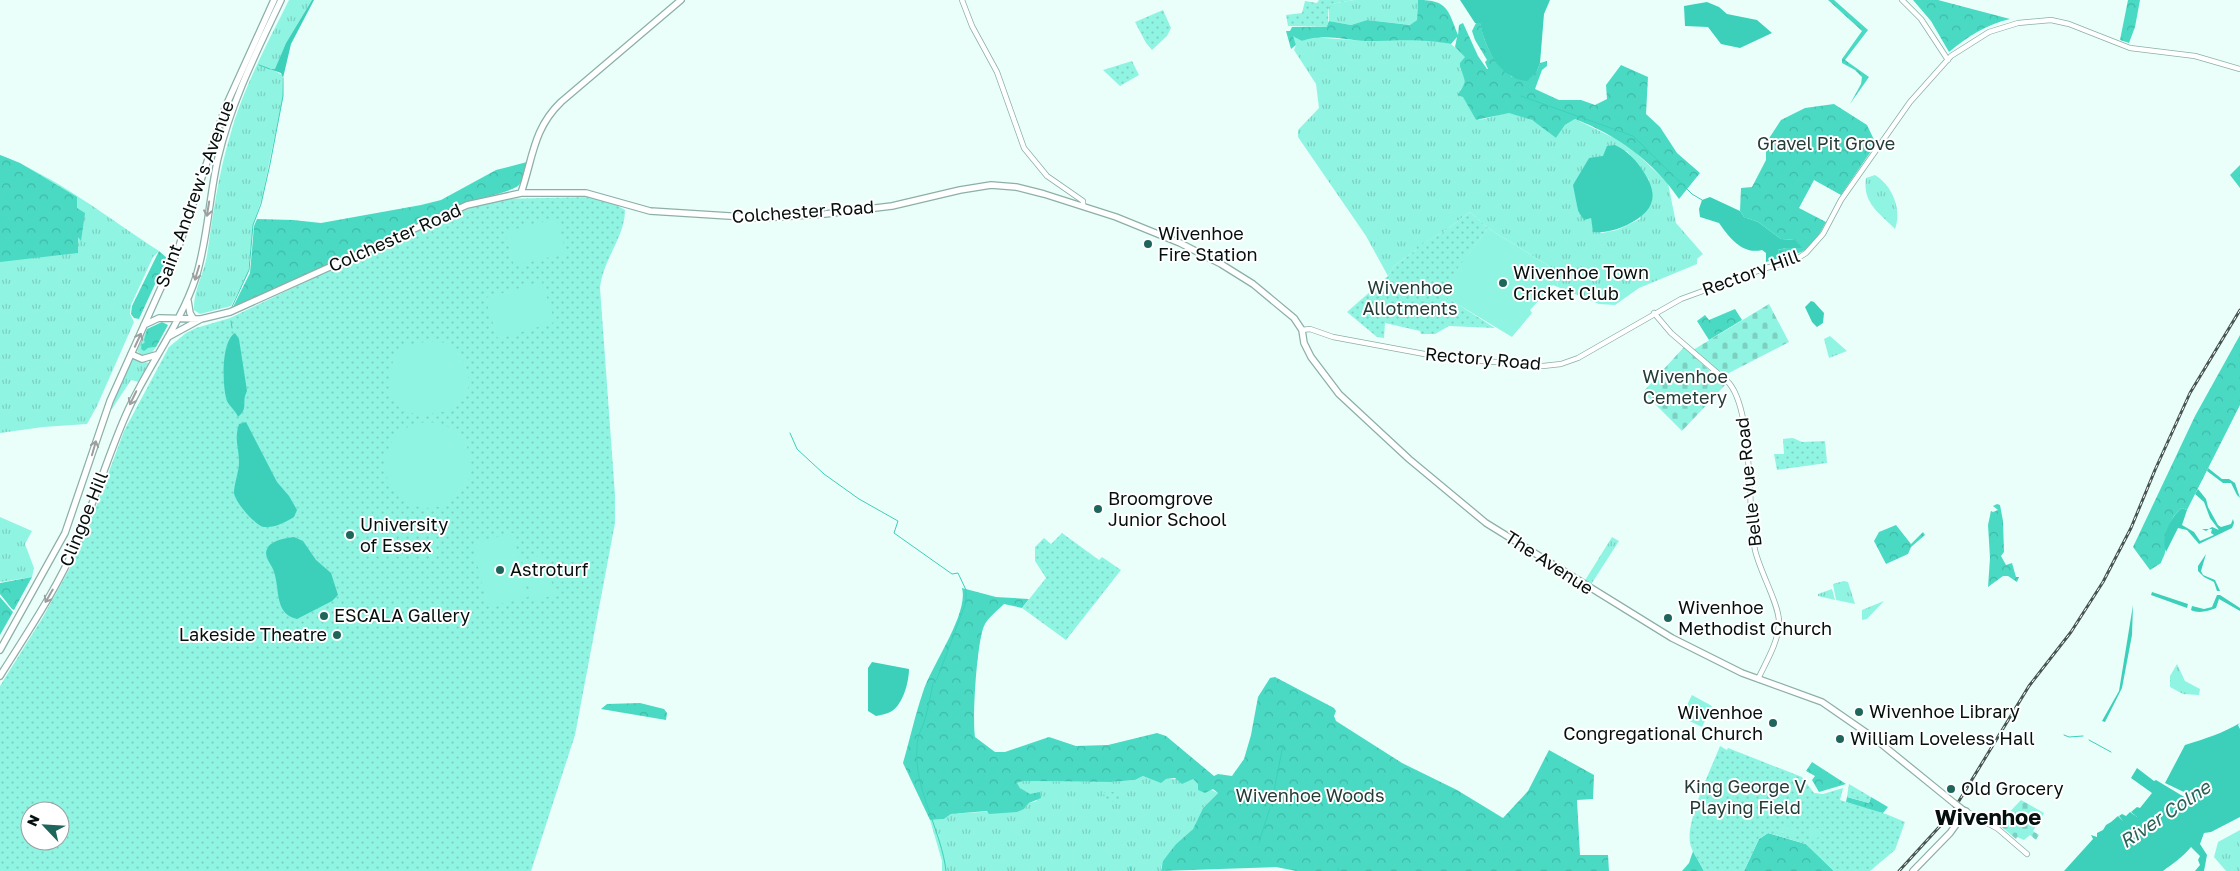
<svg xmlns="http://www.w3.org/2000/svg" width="2240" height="871" font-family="'Golos Text',sans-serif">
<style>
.grass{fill:url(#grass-tufts);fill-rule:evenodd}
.forest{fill:url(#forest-crowns)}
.cemetery{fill:url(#cemetery-stones)}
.park{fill:url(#park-dots);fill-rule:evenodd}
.pitch{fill:#90f4e2}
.water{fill:#3cd0ba}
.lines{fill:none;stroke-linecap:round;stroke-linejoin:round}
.stream{stroke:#3cd0ba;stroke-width:1}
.minor-casing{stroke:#8dafa8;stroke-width:6}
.major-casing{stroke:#8dafa8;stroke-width:8}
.minor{stroke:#fff;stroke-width:4.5}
.major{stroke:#fff;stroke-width:5.5}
.rail-casing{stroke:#485653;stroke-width:3}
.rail{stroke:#fff;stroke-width:1;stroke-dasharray:4;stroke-linecap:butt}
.major-bridge-casing{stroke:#8dafa8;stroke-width:8;stroke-linecap:butt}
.major-bridge{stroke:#fff;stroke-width:5.5}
.oneway{stroke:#9b9f9f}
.poi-dot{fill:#1e665b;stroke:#fff;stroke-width:2}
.labels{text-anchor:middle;stroke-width:4;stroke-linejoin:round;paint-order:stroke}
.park-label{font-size:18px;fill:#243c37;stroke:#fff}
.street-label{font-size:18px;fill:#05100e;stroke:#fff}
.poi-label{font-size:18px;fill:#05100e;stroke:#fff;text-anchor:start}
.water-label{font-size:19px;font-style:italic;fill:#296258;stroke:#fff}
.district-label{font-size:22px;font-weight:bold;fill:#05100e;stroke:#fff}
</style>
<defs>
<pattern id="grass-tufts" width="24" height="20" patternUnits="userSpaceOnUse" patternTransform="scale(1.25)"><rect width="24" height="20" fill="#90f4e2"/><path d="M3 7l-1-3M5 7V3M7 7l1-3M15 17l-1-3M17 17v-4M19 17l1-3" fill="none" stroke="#7bd0c1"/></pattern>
<pattern id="forest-crowns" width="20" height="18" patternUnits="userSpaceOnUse" patternTransform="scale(1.25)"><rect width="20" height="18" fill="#4adac4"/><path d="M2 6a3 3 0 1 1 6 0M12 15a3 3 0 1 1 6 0" fill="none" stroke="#3fbaa7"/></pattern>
<pattern id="cemetery-stones" width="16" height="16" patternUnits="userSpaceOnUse" patternTransform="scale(1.25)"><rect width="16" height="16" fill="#90f4e2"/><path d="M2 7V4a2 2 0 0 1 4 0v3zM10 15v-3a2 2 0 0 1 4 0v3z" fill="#7bd0c1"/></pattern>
<pattern id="park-dots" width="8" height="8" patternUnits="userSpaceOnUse" patternTransform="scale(1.25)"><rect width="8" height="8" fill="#90f4e2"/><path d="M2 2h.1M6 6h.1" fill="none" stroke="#7bd0c1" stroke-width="1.8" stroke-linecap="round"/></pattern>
</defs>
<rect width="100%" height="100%" fill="#eafffa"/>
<!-- grass -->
<path class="grass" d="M289,0H312L286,43L275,70L272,69L282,75L283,96L262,198L253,225L248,273L231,306L200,314L194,310C193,291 204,274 207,255C213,215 218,175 230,136C243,88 267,44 289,0Z
M1354,0H1418L1417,20L1411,25L1367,20L1351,25L1329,21V7L1331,4Z
M1292,36H1296L1302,41L1312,37L1365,41L1427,39L1451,44L1466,57L1460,69L1464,76V86L1460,90L1476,120C1487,120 1497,114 1507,113C1526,112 1543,128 1556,138L1565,125L1575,119L1618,140L1636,153L1668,183L1676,223L1703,254L1697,259V264L1639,288L1615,305L1599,304L1558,287L1557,280L1560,273L1488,228L1470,212L1442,233L1418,246L1416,250L1394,266L1388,276L1366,236L1298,137V130L1319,108L1316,84L1294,50L1296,45ZM1627,151L1649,180L1640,219L1617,230L1602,233L1593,227L1591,218L1578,212L1574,185L1589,158L1595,159Z
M0,155C57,177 108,218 159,251L153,257L131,305L130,314L134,322L97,406L87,424L43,427L0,433Z
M1875,175C1893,186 1902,210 1895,229C1881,214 1862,204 1866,178Z
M147,329L145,343L148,348L156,347L151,354L144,357L137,351Z
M1830,336L1847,351L1829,358L1824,339Z
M132,359L149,363L139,382L131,380L112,409L110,408Z
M0,517L32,531L25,544L34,568L32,577L0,582Z
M1612,537L1619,541L1590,586L1584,582Z
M1844,581L1848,582L1855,604L1836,600L1833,584Z
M1832,589L1835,600L1818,596V594Z
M1884,601L1867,619L1862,620V610Z
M2177,664L2185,681L2200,689L2199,695L2183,694L2170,687V676Z
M1143,776L1154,779H1193L1198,784L1218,793L1203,808L1193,829L1176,844L1161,867V871H942V861L930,820L944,819L951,814L1024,809L1029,803L1037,801L1020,788L1017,783L1023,781L1111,782L1135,780Z
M2240,830V871H2226L2214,857L2218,842Z"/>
<!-- forest -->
<path class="forest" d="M1418,0C1448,0 1448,10 1458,35L1459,25L1463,23L1478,56L1487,69H1488L1485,62L1487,60L1475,40L1472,31L1476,23L1480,22C1486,50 1492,58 1512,77L1537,71L1540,63L1547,61V66L1542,70L1535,89L1559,100H1581L1595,105L1607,99L1606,85L1621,65L1648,77L1646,114L1660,127L1677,153L1700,173L1679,199C1654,162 1617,135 1575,119L1565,125L1556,138L1532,120L1509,113L1476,120L1463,97L1458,95C1459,91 1463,88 1464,84C1466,76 1459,71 1460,63L1465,57L1455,47L1457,37L1451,44C1420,38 1397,41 1366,41C1345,40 1322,33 1302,41L1293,36L1296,45L1291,49L1286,31H1290L1292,27H1326L1329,21L1351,25L1367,20L1410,25L1417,20Z
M1828,0H1834L1868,30L1845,60L1869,77L1850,104L1861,84L1862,77L1855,70L1842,63V59L1862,31Z
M1913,0H1938L2010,19C1987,24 1967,37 1949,52L1931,21Z
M2128,0H2140L2135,27L2129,43L2120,40Z
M1834,104L1867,125L1876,144L1841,195L1814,180L1799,208L1826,222C1812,248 1808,253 1779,258L1778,250L1786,248H1801L1796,240L1781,239L1758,222L1744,217L1740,211L1741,188L1752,187L1766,160V143L1781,120L1805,108Z
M0,155L20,163L77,197V208L85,213L81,241L78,237V253L0,262Z
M527,162C525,169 524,178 519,185C513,192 474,199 462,204L233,307L250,273L254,226L257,219L293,220L321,223L421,205L441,200L496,170Z
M2240,165V188L2230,175Z
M159,251L167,258L139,319L134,318L131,314L132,306Z
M1735,309L1742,320L1709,340L1697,321L1705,315L1709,320Z
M162,322L168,325L156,347L148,348L144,351L141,349L142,344L145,343L144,340L147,329Z
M2240,335V405L2187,510L2182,508C2168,518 2166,536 2165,552C2165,555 2162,559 2161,563L2150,570L2133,547L2195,416Z
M1997,504L2000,505L2003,521L2004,552L2001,556L2006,565L2012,563L2016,577H2019L2017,582L2008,576H2003L1988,587L1990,558L1988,525L1991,511L1993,512L1998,510L1993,506Z
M1896,525L1911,544L1923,532L1925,535L1911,547L1908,554L1886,564L1874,541L1879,532Z
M32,577L14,610L12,609L0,594V583Z
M962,588L996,597L1029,599L1022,608L1004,604C998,610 990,616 985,624C977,637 972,719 975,737L995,752H1005L1049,737L1076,746L1108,745L1157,733L1166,736L1214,776L1218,774L1232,776L1244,759L1251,735L1258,697L1270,678L1275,677L1334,708L1336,711L1334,716L1336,721L1402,763L1457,790L1503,818L1528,791L1549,750L1594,775L1593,799L1577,800L1580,855H1608L1609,871H1296L1276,867L1161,871L1163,861L1176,844L1193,829L1203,808L1218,793L1213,789L1205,793L1198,790V784L1193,779L1182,784L1175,778L1166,779L1161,783L1143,776L1135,780L1111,782L1023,781L1017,783L1020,788L1030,794L1040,792L1041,798L1029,803L1024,809L1017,812L989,814L987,811L951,814L944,819L930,820L903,763C910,739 915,715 923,692C931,666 969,614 962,588Z
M0,597L13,612L0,635Z
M640,703L664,709L667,713L666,720L601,709L607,704Z
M1812,762L1846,784L1819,792L1812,780L1815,776L1806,771Z
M1847,797L1869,803L1871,797L1888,807L1883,813L1870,811L1846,802Z
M1768,833L1806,844L1834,871H1744L1759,839Z
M1693,851L1704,871H1682L1689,863Z"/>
<!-- cemetery -->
<path class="cemetery" d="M1769,304L1789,342L1723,376L1693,350Z
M1684,347L1725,385L1682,431L1643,392Z
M2021,800L2044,813L2033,831L2039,835L2036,840L2030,835L2024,840L2017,837L2016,839L1998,824Z"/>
<!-- park -->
<path class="park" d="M1319,0H1354L1331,4C1326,10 1330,19 1327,27L1288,26L1286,15L1302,13L1305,1L1317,3Z
M1163,10L1171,28L1167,36L1152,50L1146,43L1135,22Z
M1132,61L1139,75L1120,86L1103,70Z
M591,197L611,202L625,210C625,237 603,259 600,288L615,495V523L575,735L531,871H0V686L43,617L71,566L89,526L124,431L169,347L186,333L196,328L230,318L389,242L483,203L501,199ZM30,811H60V841H30Z
M1470,212L1488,228L1440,293L1495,328L1449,326L1435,334H1421L1420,331L1385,323L1384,338L1377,337L1347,312L1388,276L1394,266L1416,250L1417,246L1442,233Z
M1793,438L1802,442L1825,441L1827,463L1777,470L1774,454H1784L1783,439Z
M1062,533L1099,560L1102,557L1121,570L1066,640L1022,608L1046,578L1035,561V547L1044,538L1051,544Z
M1720,746L1727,750L1728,748L1802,777L1814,793L1823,794L1843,788L1840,800L1886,814L1905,822L1895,850L1870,871H1834L1806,844L1768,833L1759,839L1744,871H1704C1700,862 1692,853 1690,843C1686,820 1711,769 1720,746Z
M1849,784L1871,797L1869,803L1847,797Z
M1120,791L1121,801L1106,802L1104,793Z"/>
<!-- pitch -->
<path class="pitch" d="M557,218L566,253L514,266L505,232Z
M1488,228L1560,273L1557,280L1558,287L1553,285L1530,310L1532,313L1512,337L1439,293Z
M542,282L555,322L498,339L485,298Z
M439,341C468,350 482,392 452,409C447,412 439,412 434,413C421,416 412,415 401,407C382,394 387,359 405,347C414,342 428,342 439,341Z
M385 465a43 43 0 1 1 86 0a43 43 0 1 1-86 0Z
M513,533L528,597L488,607L472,544Z
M544,555L555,595L532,601L522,561Z
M1692,695L1712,706L1702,727L1681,717Z
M1780,826L1796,827L1795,834L1779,833Z
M1809.5 833a5.5 5.5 0 1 1 11 0a5.5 5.5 0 1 1-11 0Z"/>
<!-- water -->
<path class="water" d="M312,0H314L291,44L283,78L281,73L270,69H275L286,43Z
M1460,0H1550L1544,14L1540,63L1537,71L1527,81C1499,79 1485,47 1480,23H1475Z
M1707,2L1719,7L1727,14L1757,20L1772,33L1740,48L1721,44L1708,27L1685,26L1684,6Z
M1615,145C1627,151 1633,157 1641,168C1660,194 1656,211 1627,225C1616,230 1605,233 1593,232L1591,218L1584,220L1578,211L1573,185L1589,158L1603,156L1607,146Z
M1710,197L1740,211L1744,217L1758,222L1781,239L1796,240L1802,248H1786L1778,250L1779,258L1766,262V253L1762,250C1742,255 1729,237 1719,223L1700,217L1699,209L1702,200Z
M1811,301L1814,302L1824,313L1823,323L1817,327L1812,322L1805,307Z
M235,333L239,339L247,391C241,403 249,408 238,417C236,411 230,407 227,401C222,387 221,341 235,333Z
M246,422L277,482L289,496L297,510L294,517C286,522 274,528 265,527C256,527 235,502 234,493C234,484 239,472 239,462C239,447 234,440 239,424Z
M2208,468L2222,479H2229L2235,483L2240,498L2237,495L2231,483H2223L2207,471Z
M2198,489L2206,499L2208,507L2218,525L2221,527L2231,524L2233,519L2234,523L2232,528L2199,544L2187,530L2178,528L2166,552C2160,538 2171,516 2182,508L2187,510L2182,525L2194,532L2200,541L2214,535L2211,533L2212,529H2202L2206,531L2212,527L2219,530L2210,518L2204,502L2195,494Z
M294,537L303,541L316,560L331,573L338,595L332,601L297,619C274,614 280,589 274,572C272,564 262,557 268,547C273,540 286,538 294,537Z
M2206,554L2201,571L2203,575L2215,580L2220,591H2217L2214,582L2204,577L2198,571V566Z
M2152,592L2188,604L2187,608L2151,595Z
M2217,595H2220L2240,608V611L2219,599L2216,608C2208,611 2199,614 2191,610L2192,606L2204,609L2212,607Z
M2133,605L2132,635L2122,688L2105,722L2102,721L2119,691Z
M872,662L909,669C909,682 903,704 892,711C887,714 881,715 876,716L868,711V668Z
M2240,723L2238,725L2240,729V817L2211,832L2204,833L2200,844L2207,855L2204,871H2195L2200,865L2198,860L2200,856L2191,847C2184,856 2171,865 2163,871H2064L2093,839L2091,835L2097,837V833L2103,830L2106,825L2111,822L2118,830L2111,822L2118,816L2123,821L2119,816L2122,814L2126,816L2130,812L2137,817L2131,812L2137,807L2140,808L2152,793L2131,778L2137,768L2154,781L2156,780L2186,798L2188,794L2165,783L2185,745C2207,738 2221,734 2240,723Z"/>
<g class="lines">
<!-- stream -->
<path class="stream" d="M259,65L270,69
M1521,96L1633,136L1692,194L1702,200
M231,309L249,270L253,225L261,204L270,164L283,96V78
M231,321L232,328
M790,433L797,449L824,474L859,499L898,521L894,533L952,574L958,573L966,590V602L937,679L933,683C930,697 928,712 923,725C920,732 917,738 917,747C913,787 942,832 946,871
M2064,735L2069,737L2083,736
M2089,740L2111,752
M1272,801L1283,745
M1259,842L1270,808
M1130,867L1131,871
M1338,868V871"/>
<!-- minor casing -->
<g class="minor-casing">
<path id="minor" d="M962,0L972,26L997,72L1024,148L1047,176L1083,201V206
M1902,0L1921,19L1948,60
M1654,313L1671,333L1729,383C1754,413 1747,509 1755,550C1760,572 1779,604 1779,622C1779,641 1766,662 1758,679
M1302,330L1310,329L1333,337L1446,358L1543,366L1561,364L1578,358L1681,299L1766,268L1795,260L1806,253L1823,234L1841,200L1910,102L1951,56L1989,32L2018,23L2051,20L2069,24L2130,48L2195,56L2240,69
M1966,811L1998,829L2027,854"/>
</g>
<!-- major casing -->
<g class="major-casing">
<path id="major" d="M521,193C533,158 533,129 561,102L681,0
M188,301L190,313L193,318
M144,325L159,318L201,319L230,312L467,205L521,193H586L650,211L761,218L825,214L892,206L960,190L991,185L1016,187L1044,194L1116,217L1180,243L1221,264L1253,284L1294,318L1302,330L1304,343L1311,357L1339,394L1409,459L1486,523L1672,638L1742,673L1822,702L1874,738L1954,803
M168,337L201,319
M131,354L142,359L156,355
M0,650L65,533L110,401L177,252L225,108L274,0
M0,676C27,633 57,589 77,542C96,498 109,451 129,408C150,363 181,323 196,277C208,238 209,197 218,158C231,102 257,51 281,0
M1913,871L1950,833L1966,811L1963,810"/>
</g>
<!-- minor -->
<use href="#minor" class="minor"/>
<!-- major -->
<use href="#major" class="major"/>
<!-- rail casing -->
<g class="rail-casing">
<path id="rail" d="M1899,871L1951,814L2029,686L2071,632L2103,582L2131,528L2155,470L2190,393L2240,310"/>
</g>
<!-- rail -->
<use href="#rail" class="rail"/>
<!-- major-bridge casing -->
<g class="major-bridge-casing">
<path id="major-bridge" d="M1954,803L1963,810"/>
</g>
<!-- major-bridge -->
<use href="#major-bridge" class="major-bridge"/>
</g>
<!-- one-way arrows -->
<defs><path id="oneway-shaft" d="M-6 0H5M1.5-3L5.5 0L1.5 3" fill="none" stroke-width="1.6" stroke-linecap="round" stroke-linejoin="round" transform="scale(1.25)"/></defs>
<g class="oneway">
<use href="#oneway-shaft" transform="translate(208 209) rotate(99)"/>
<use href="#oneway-shaft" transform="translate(197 273) rotate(107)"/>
<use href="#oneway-shaft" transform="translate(138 340) rotate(-65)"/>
<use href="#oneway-shaft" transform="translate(133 398) rotate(116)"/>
<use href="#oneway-shaft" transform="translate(94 448) rotate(-74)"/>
<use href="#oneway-shaft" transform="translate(49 596) rotate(120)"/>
</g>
<!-- markers -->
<g class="poi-dot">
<circle cx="1148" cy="244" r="5"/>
<circle cx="1503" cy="283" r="5"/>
<circle cx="1098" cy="509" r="5"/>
<circle cx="350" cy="535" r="5"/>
<circle cx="500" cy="570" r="5"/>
<circle cx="324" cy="616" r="5"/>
<circle cx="1668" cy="618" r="5"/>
<circle cx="337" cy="635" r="5"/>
<circle cx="1859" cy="712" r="5"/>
<circle cx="1773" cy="723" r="5"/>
<circle cx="1840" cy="739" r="5"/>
<circle cx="1951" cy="789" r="5"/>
</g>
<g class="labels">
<!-- park labels -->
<g class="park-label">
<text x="1826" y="150">Gravel Pit Grove</text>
<text x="1410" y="294">Wivenhoe<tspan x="1410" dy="21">Allotments</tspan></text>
<text x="1685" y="383">Wivenhoe<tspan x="1685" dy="21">Cemetery</tspan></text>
<text x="1745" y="793">King George V<tspan x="1745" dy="21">Playing Field</tspan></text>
<text x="1310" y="802">Wivenhoe Woods</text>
</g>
<!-- street labels -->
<g class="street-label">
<text transform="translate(195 194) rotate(-70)" y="6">Saint Andrew's Avenue</text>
<text transform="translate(803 212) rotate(-4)" y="6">Colchester Road</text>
<text transform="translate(395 238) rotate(-24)" y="6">Colchester Road</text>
<text transform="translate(1751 273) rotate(-20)" y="6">Rectory Hill</text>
<text transform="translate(1483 359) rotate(5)" y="6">Rectory Road</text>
<text transform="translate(1749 482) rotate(-96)" y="6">Belle Vue Road</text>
<text transform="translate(84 519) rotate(-68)" y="6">Clingoe Hill</text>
<text transform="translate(1549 563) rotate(33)" y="6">The Avenue</text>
</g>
<!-- poi labels -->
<g class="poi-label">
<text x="1158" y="240">Wivenhoe<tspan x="1158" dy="21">Fire Station</tspan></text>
<text x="1513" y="279">Wivenhoe Town<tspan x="1513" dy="21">Cricket Club</tspan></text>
<text x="1108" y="505">Broomgrove<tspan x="1108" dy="21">Junior School</tspan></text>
<text x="360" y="531">University<tspan x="360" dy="21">of Essex</tspan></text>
<text x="510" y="576">Astroturf</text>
<text x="1678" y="614">Wivenhoe<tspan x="1678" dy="21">Methodist Church</tspan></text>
<text x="334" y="622">ESCALA Gallery</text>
<text x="327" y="641" text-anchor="end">Lakeside Theatre</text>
<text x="1869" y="718">Wivenhoe Library</text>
<text x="1763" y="719" text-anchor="end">Wivenhoe<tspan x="1763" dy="21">Congregational Church</tspan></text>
<text x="1850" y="745">William Loveless Hall</text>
<text x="1961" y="795">Old Grocery</text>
</g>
<!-- water labels -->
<g class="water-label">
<text transform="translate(2165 814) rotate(-34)" y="7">River Colne</text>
</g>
<!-- district labels -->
<g class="district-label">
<text x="1988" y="825">Wivenhoe</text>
</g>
</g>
<!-- north arrow -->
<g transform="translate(45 826) rotate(295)"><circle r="24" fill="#ffffff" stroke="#9b9f9f"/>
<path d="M0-4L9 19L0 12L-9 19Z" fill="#1e665b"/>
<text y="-8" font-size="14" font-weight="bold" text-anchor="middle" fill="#05100e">N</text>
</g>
</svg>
